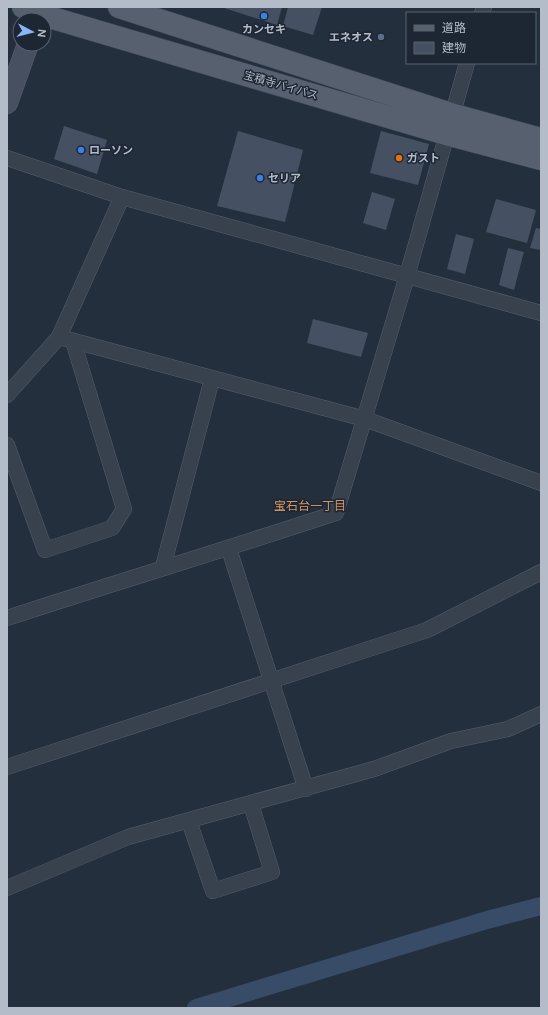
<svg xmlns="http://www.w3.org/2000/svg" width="548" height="1015" font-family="'DM Sans','Noto Sans JP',sans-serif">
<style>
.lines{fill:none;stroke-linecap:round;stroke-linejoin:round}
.canal{stroke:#394c67;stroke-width:18}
.building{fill:#455162}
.street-casing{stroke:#565f6c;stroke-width:16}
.secondary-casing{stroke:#565f6c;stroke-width:22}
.primary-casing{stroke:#414a57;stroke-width:23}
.street{stroke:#38414e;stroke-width:15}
.secondary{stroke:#465061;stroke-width:21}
.primary{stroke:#56606e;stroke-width:22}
.shop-dot{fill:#3f7fe0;stroke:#1d2633;stroke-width:1.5}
.service-dot{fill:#5c6f8a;stroke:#1d2633;stroke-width:1.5}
.food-dot{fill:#e8710a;stroke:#1d2633;stroke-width:1.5}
.labels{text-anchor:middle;stroke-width:3;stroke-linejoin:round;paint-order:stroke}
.poi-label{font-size:11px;font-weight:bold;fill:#b4bcc9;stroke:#1d2633;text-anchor:start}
.street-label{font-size:11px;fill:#b4bcc9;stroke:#1d2633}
.neighbourhood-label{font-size:12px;fill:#d59563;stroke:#1d2633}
</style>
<rect width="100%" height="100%" fill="#242f3e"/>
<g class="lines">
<!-- canal -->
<path class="canal" d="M196,1008L487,920L541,906"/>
</g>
<!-- building -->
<path class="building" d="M221,7H282L277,25Z
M288,7H322L313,35L283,26Z
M64,126L107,140L97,174L54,159Z
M238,131L303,150L285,222L217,206Z
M381,131L429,144L418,185L370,173Z
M372,192L395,199L386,230L363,223Z
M496,199L536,210L527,243L486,232Z
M536,228L541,229V250L530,248Z
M456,234L474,239L465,274L447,269Z
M508,248L524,252L514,290L499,285Z
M313,319L368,333L361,357L307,343Z"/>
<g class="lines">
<!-- street casing -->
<g class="street-casing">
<path id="street" d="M482,13L484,7
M7,158L122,197L541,313
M59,337L365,419L541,483
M7,395L59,337L122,197
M7,445L45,550L112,528L124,509L73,341
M229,549L306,789
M163,567L212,379
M7,618C117,582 227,549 336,513L407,276L467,63
M7,767L427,630L541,572
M189,821L213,891L272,872L251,804
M7,888L128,837L374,769L451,741L508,729L541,714"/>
</g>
<!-- secondary casing -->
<g class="secondary-casing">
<path id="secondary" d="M7,103L28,44"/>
</g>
<!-- primary casing -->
<g class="primary-casing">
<path id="primary" d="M23,7L39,14L446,134L541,159
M119,7L451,114L541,139"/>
</g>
<!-- street -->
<use href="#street" class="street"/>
<!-- secondary -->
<use href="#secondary" class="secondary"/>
<!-- primary -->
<use href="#primary" class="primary"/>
</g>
<!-- markers -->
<g class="shop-dot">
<circle cx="264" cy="16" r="4"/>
<circle cx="81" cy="150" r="4"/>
<circle cx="260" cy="178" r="4"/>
</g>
<circle class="service-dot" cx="381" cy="37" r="4"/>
<circle class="food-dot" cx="399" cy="158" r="4"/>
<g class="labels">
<!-- poi labels -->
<g class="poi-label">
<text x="264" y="33" text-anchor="middle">カンセキ</text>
<text x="373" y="41" text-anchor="end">エネオス</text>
<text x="89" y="154">ローソン</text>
<text x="407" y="162">ガスト</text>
<text x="268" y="182">セリア</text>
</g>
<!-- street labels -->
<g class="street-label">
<text transform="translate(281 85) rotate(16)" y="4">宝積寺バイパス</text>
</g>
<!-- neighbourhood labels -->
<g class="neighbourhood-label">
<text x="310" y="510">宝石台一丁目</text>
</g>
</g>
<!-- border -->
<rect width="548" height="1015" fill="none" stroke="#b4bcc9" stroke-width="16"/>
<!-- legend -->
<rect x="406" y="12" width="130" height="52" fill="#1d2633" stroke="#59626f"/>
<rect x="414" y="25" width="20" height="6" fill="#56606e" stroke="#59626f"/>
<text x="442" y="32" font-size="12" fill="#b4bcc9">道路</text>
<rect x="414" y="42" width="20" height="12" fill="#455162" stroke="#59626f"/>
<text x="442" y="52" font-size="12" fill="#b4bcc9">建物</text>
<!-- north arrow -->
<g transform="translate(32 32) rotate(97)"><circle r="19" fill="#1d2633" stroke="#59626f"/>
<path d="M0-3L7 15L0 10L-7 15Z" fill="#8ab4f8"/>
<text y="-6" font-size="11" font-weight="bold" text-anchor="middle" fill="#b4bcc9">N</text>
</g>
</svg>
